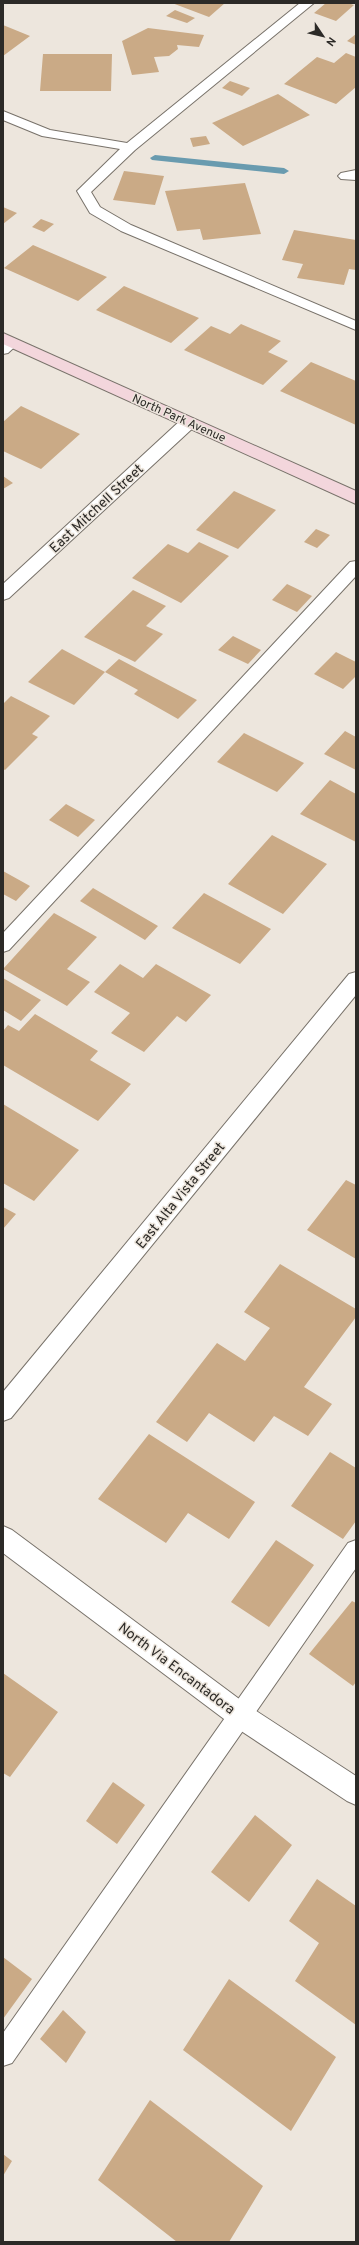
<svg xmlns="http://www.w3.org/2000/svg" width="359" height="2245" font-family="Overpass,sans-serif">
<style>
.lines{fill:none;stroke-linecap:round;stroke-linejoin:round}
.stream{fill:#699baf;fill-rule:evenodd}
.building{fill:#caaa86}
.lane-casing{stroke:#78726a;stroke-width:2}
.street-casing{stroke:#78726a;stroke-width:2}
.secondary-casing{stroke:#78726a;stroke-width:2}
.lane{fill:#fff;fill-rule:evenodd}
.street{fill:#fff;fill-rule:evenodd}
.secondary{fill:#f3d6dc;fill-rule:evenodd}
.labels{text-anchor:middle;stroke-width:3;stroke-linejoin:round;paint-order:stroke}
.far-street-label{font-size:12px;fill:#2c2a27;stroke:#ede6dd}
.street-label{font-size:14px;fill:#2c2a27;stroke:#ede6dd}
</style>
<rect width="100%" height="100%" fill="#ede6dd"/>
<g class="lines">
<!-- stream -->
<path class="stream" d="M155,155L284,168L289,171L284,174L152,160L150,158Z"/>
</g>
<!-- building -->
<path class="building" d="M172,3H225L209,17Z
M326,3H348L354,5L336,21L314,13Z
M175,10L195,18L187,23L166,16Z
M3,25L30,36L3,56Z
M148,28L204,35L199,47L177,45L178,49L169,56L154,57L159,72L132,75L122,41Z
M356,34V45L347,41Z
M346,53L356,57V87L336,104L284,84L317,57L334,63Z
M43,54H112L111,91H40Z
M230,81L250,88L242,96L222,88Z
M278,94L310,115L243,146L212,123Z
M206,136L210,144L193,147L190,138Z
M124,171L164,176L155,205L113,200Z
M245,183L261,234L203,240L200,229L177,231L165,191Z
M3,207L17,213L3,224Z
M41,219L54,224L44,232L32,227Z
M294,230L356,240V270L349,269L344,285L297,278L303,264L282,260Z
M33,245L107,277L78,301L4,268Z
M124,286L199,318L171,343L96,310Z
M241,324L281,341L268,352L288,361L263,385L184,350L211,326L230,334Z
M311,362L356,381V425L280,391Z
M21,406L80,434L41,469L3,451V422Z
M3,476L13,483L3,489Z
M234,491L276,510L238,549L196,530Z
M316,529L330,535L317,548L304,542Z
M199,542L229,556L181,603L132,578L168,544L188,553Z
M287,584L312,596L297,612L272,600Z
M133,590L166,606L146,626L163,634L135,662L84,637Z
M233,636L261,650L248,664L218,650Z
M62,649L105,672L74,705L28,682Z
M336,652L356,662V676L343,689L314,674Z
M119,659L197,700L178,719L134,694L138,690L105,672Z
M11,696L50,716L32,734L38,737L5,770L3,769V704Z
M345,731L356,737V770L324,754Z
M244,733L304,763L277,792L217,762Z
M330,780L356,794V842L300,814Z
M66,804L95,820L78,837L49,820Z
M272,835L327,864L283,914L228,884Z
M3,871L30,886L16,901L3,894Z
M93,888L158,926L145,940L80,901Z
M204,893L271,929L240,964L172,928Z
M54,913L97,937L67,969L90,982L67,1006L3,969Z
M120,964L143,978L156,964L211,995L186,1022L177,1016L144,1052L111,1033L130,1013L94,992Z
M3,978L41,1000L21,1021L3,1010Z
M35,1014L98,1051L90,1060L131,1084L98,1121L3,1065V1031L8,1025L19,1031Z
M3,1104L79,1150L34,1201L3,1183Z
M346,1180L356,1185V1259L307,1230Z
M3,1207L16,1214L3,1229Z
M280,1264L356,1309V1317L304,1387L332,1404L308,1436L274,1416L254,1442L209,1413L187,1442L156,1422L217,1343L245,1361L270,1328L244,1312Z
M149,1434L255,1502L229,1539L188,1513L166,1543L98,1499Z
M330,1452L356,1468V1521L343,1539L291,1506Z
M276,1540L314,1565L269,1627L231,1602Z
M352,1601L356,1603V1682L353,1686L309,1654Z
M3,1673L58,1712L10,1777L3,1773Z
M113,1782L145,1805L117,1844L86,1821Z
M255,1815L292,1845L249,1902L211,1872Z
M317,1879L356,1906V2025L295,1981L319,1943L289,1921Z
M3,1957L32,1979L3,2019Z
M229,1979L336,2057L291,2131L183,2050Z
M63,2010L86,2032L66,2063L40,2039Z
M150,2100L263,2186L229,2242H177L98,2180Z
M3,2154L12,2161L3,2176Z"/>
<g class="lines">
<!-- lane casing -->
<g class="lane-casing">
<path id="lane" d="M300,3H314L135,150L91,192L100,207L131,225L356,321V330L121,231L90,213L77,191L120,149L42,136L3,120V111L50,130L127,143Z
M13,338L20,342L8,353L3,354V343Z
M356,561V576L9,950L3,952V933L350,562Z
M356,1540V1568L12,2063L3,2066V2033L348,1543Z"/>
</g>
<!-- street casing -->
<g class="street-casing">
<path id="street" d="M356,170V180L341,179L338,176L341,173Z
M188,417L194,419L197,423L194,427L9,598L3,600V584L182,419Z
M356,972V995L11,1418L3,1421V1392L349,974Z
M3,1526L12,1530L250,1707L356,1776V1805L347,1801L232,1725L3,1553Z"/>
</g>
<!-- secondary casing -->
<g class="secondary-casing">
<path id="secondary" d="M3,333L356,491V504L3,344Z"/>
</g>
<!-- lane -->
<use href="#lane" class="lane"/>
<!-- street -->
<use href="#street" class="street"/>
<!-- secondary -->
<use href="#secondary" class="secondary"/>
</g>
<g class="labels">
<!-- far-street labels -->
<g class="far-street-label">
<text transform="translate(179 418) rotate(24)" y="4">North Park Avenue</text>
</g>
<!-- street labels -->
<g class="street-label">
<text transform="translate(96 508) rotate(-43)" y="5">East Mitchell Street</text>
<text transform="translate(180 1195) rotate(-51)" y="5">East Alta Vista Street</text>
<text transform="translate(177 1668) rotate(37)" y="5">North Via Encantadora</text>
</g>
</g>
<!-- border -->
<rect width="359" height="2245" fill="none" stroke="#2c2a27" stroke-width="8"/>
<!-- north arrow -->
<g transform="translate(323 36) rotate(125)" stroke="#ede6dd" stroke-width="3" paint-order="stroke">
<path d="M0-3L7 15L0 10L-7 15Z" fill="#2c2a27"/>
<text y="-6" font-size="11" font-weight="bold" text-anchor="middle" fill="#2c2a27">N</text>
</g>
</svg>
